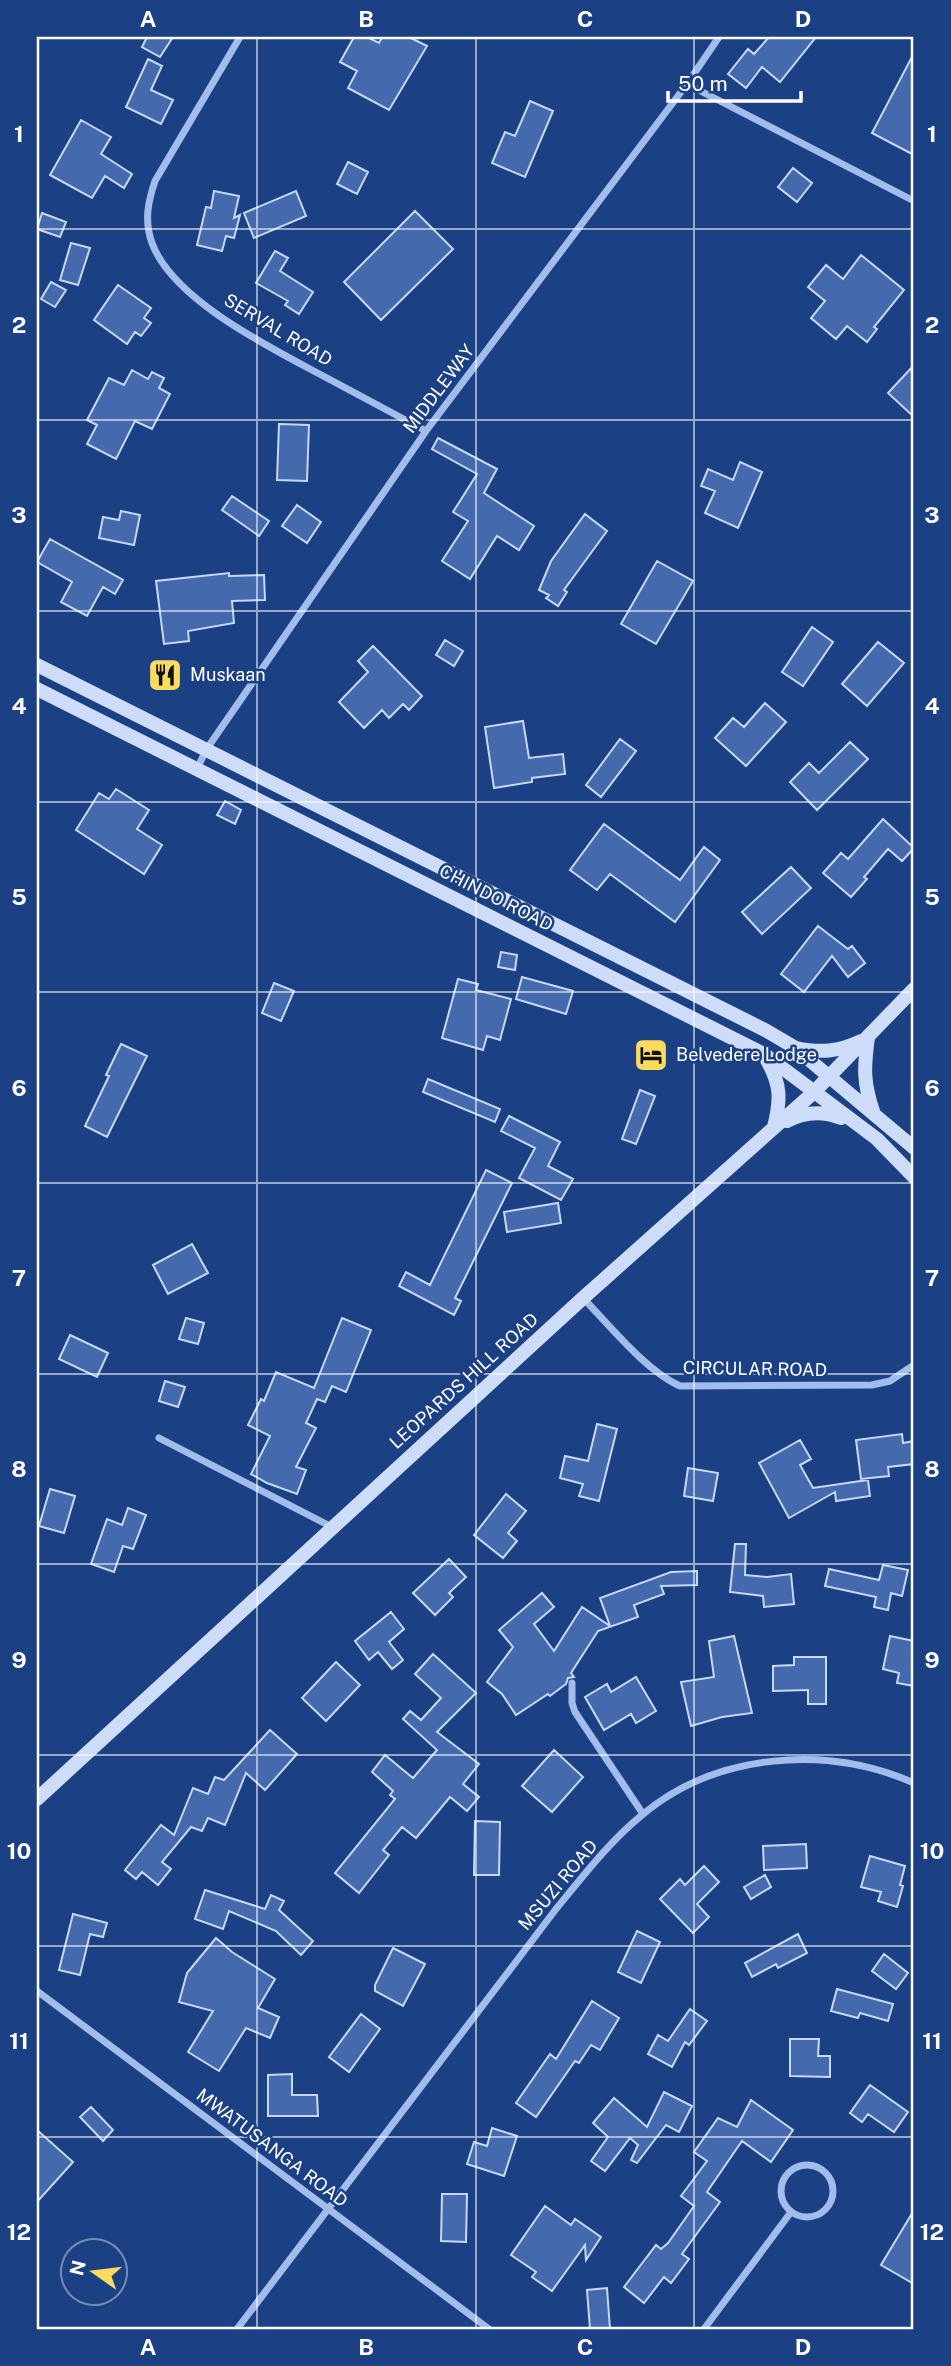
<svg xmlns="http://www.w3.org/2000/svg" width="951" height="2366" font-family="'Public Sans',sans-serif">
<style>
.building{fill:#4469ad;stroke:#c6d8f8;stroke-width:2}
.lines{fill:none;stroke-linecap:round;stroke-linejoin:round}
.minor{stroke:#a2bceb;stroke-width:7}
.secondary{stroke:#cddcf8;stroke-width:14}
.grid{fill:none;stroke:#fff;stroke-width:2;stroke-opacity:0.55}
.labels{text-anchor:middle;stroke-width:5;stroke-linejoin:round;paint-order:stroke}
.street-label{font-size:18px;fill:#fff;stroke:#1b4084}
.poi-label{font-size:18px;fill:#fff;stroke:#1b4084;text-anchor:start}
.neatline{fill:none;stroke:#fff;stroke-width:2.5}
.grid-label{font-size:23px;text-anchor:middle;font-weight:bold;fill:#fff}
</style>
<rect width="100%" height="100%" fill="#1b4084"/>
<!-- building -->
<path class="building" d="M147,37H173L160,57L142,47Z
M354,37H367L379,43L382,37H409L427,46L389,110L348,88L357,71L340,62Z
M769,37H816L780,82L762,67L746,88L728,74L748,49L754,54Z
M914,53V155L872,133Z
M148,59L162,66L151,90L173,100L161,124L126,107Z
M530,101L553,111L525,177L492,163L505,132L515,136Z
M81,120L111,137L101,154L132,174L124,188L105,176L92,198L50,175Z
M348,162L368,172L357,194L337,184Z
M793,168L812,183L797,202L778,187Z
M214,191L239,196L234,218L240,215L234,238L226,236L222,251L197,245L206,207L211,208Z
M296,191L306,216L254,238L244,213Z
M415,211L453,249L381,320L344,282Z
M42,213L66,222L60,237L37,229Z
M71,243L90,248L78,285L60,280Z
M275,251L288,258L280,271L313,292L299,314L285,305L288,301L256,283Z
M861,255L904,290L874,327L877,329L867,342L847,326L836,339L811,318L825,301L808,287L826,265L843,279Z
M51,282L66,290L55,307L41,299Z
M118,285L151,308L144,318L151,323L141,336L135,332L127,344L94,320Z
M914,365V417L888,393Z
M132,370L148,379L152,372L164,378L159,388L170,394L152,429L135,421L116,459L87,444L97,425L87,420L109,378L124,385Z
M279,424L309,425L307,481L277,480Z
M438,438L497,469L484,493L534,526L519,550L497,536L470,579L442,561L468,521L453,512L477,474L432,449Z
M740,462L762,472L738,528L705,513L715,491L701,486L708,469L733,480Z
M232,496L269,521L259,536L222,510Z
M297,505L321,522L307,543L282,526Z
M121,511L140,515L134,545L99,538L103,517L119,520Z
M585,514L607,531L564,590L567,592L558,606L546,598L549,595L539,590L551,561Z
M50,539L123,580L115,594L103,587L87,616L61,602L72,582L37,562Z
M657,561L693,581L656,644L621,624Z
M229,573V576L264,575L265,600L232,601L234,623L188,631L189,641L164,644L156,581Z
M812,627L833,642L803,686L782,672Z
M445,640L463,651L454,666L436,655Z
M878,642L904,663L867,706L842,684Z
M373,646L422,696L409,710L403,704L389,718L382,710L364,728L339,702L368,672L358,661Z
M765,703L786,722L746,766L715,738L733,718L744,727Z
M523,721L529,758L563,754L565,774L532,778V782L494,788L485,727Z
M620,739L636,751L601,797L586,785Z
M850,742L868,759L817,810L790,782L809,763L819,773Z
M116,789L149,810L137,829L162,845L144,874L76,830L99,793L109,799Z
M225,801L241,810L235,824L217,815Z
M883,819L914,848L902,861L888,849L864,877L867,879L851,897L823,873L841,853L848,859Z
M604,824L680,880L704,847L720,860L675,922L610,874L597,890L570,870Z
M791,867L811,888L762,934L742,912Z
M818,926L848,949L852,946L865,963L848,977L832,956L804,992L781,974Z
M501,952L517,955L515,970L498,967Z
M522,977L573,991L566,1014L516,999Z
M458,979L478,984L476,990L511,999L500,1040L487,1036L483,1050L442,1038Z
M274,983L294,991L281,1021L262,1013Z
M121,1044L147,1056L107,1137L85,1126L109,1076L106,1075Z
M428,1079L500,1109L495,1122L423,1092Z
M640,1090L655,1096L636,1144L622,1139Z
M509,1116L560,1142L548,1166L573,1179L561,1200L519,1178L535,1148L501,1131Z
M486,1170L512,1183L455,1298L461,1301L454,1315L399,1286L406,1272L430,1285Z
M558,1203L561,1223L507,1232L504,1212Z
M192,1244L208,1273L168,1294L153,1265Z
M186,1318L204,1323L198,1344L179,1339Z
M342,1318L371,1330L346,1392L332,1386L325,1402L317,1399L306,1423L316,1428L296,1467L306,1470L297,1494L267,1483L251,1474L270,1436L248,1425L261,1399L264,1401L276,1372L314,1388Z
M70,1335L108,1353L97,1377L59,1359Z
M165,1381L185,1387L178,1407L159,1401Z
M597,1424L617,1429L599,1501L579,1496L583,1484L560,1478L565,1456L588,1461Z
M902,1434L903,1443L914,1441V1464L888,1467L889,1476L861,1479L856,1440Z
M800,1440L811,1459L800,1465L813,1488L868,1480L870,1496L836,1501L835,1492L789,1518L759,1463Z
M688,1468L718,1473L713,1501L684,1496Z
M50,1489L75,1496L64,1533L39,1526Z
M506,1494L526,1511L508,1533L517,1541L503,1558L474,1535Z
M128,1508L146,1515L133,1549L123,1546L114,1572L91,1564L107,1519L122,1525Z
M735,1544H746L745,1575L767,1577L791,1574L794,1604L764,1607L763,1596L730,1592Z
M449,1559L466,1577L449,1593L453,1597L435,1615L413,1593Z
M883,1565L908,1570L902,1596L891,1593L888,1610L874,1607L876,1597L825,1586L829,1569L879,1580Z
M697,1571V1585L661,1586L664,1594L634,1605L638,1617L598,1631L571,1673L574,1677L568,1678L566,1684L550,1696L548,1694L516,1715L502,1694L487,1682L513,1647L499,1630L542,1593L554,1607L534,1624L554,1651L582,1607L610,1626L600,1598L671,1572Z
M391,1612L404,1629L389,1642L403,1660L392,1669L378,1652L369,1660L355,1641Z
M734,1636L752,1713L722,1717L691,1726L681,1682L714,1677L709,1641Z
M890,1636L914,1641V1686L897,1683L899,1673L883,1669Z
M433,1654L476,1693L437,1732L479,1764L463,1784L479,1797L467,1811L450,1797L416,1838L402,1827L383,1850L389,1855L359,1893L335,1873L395,1799L390,1795L393,1791L372,1772L385,1755L413,1778L437,1750L403,1719L410,1711L421,1720L441,1698L415,1674Z
M794,1657H826V1704H808V1690L773,1691V1666L794,1665Z
M336,1662L360,1685L326,1721L302,1698Z
M636,1677L656,1711L636,1723L631,1714L604,1730L585,1697L607,1684L611,1692Z
M270,1730L297,1754L265,1790L246,1773L225,1825L208,1818L202,1831L191,1827L162,1862L171,1869L158,1885L142,1872L136,1879L125,1870L161,1825L174,1835L193,1788L208,1794L215,1777L224,1780Z
M554,1750L583,1777L552,1812L522,1786Z
M475,1821L500,1822L499,1875H474Z
M806,1844L807,1868L764,1870L763,1846Z
M870,1856L905,1866L900,1885L903,1886L897,1907L878,1901L881,1892L861,1887Z
M704,1866L719,1882L697,1904L709,1917L693,1933L660,1899L680,1879L685,1885Z
M765,1875L771,1887L751,1899L744,1887Z
M205,1890L265,1909L271,1895L284,1901L279,1910L313,1941L301,1955L276,1931L229,1911L223,1929L195,1919Z
M73,1914L107,1923L103,1937L90,1934L80,1975L59,1970Z
M637,1931L660,1942L641,1983L618,1972Z
M798,1934L807,1953L778,1968L776,1964L752,1977L745,1963Z
M216,1938L232,1952L275,1979L258,2008L279,2017L270,2038L246,2028L219,2071L188,2052L213,2011L179,2002L187,1973Z
M393,1948L425,1964L403,2006L375,1991V1985Z
M884,1954L908,1973L896,1989L872,1971Z
M837,1989L893,2004L888,2021L860,2013L858,2018L831,2011Z
M592,2001L619,2018L600,2050L591,2045L579,2063L575,2061L536,2117L516,2103L550,2054L556,2059Z
M690,2009L707,2021L689,2045L685,2042L672,2067L648,2054L658,2035L668,2041Z
M361,2014L380,2029L349,2072L329,2057Z
M790,2039H819L818,2056H830V2077L790,2076Z
M292,2074V2095H317L318,2116H268V2075Z
M870,2085L908,2112L894,2132L868,2114L862,2122L850,2113Z
M664,2092L692,2106L679,2132L666,2125L637,2163L631,2160L638,2145L630,2138L605,2171L591,2161L608,2137L593,2123L614,2098L647,2127Z
M751,2100L793,2130L771,2162L742,2141L707,2192L720,2202L682,2254L689,2259L671,2283L664,2277L644,2303L624,2287L656,2245L661,2249L668,2243L694,2206L681,2196L707,2161L694,2152L718,2118L737,2127Z
M91,2107L113,2130L103,2141L80,2117Z
M492,2128L517,2136L504,2176L467,2164L474,2142L487,2146Z
M37,2130L73,2162L37,2202Z
M442,2194H467L466,2242L441,2241Z
M545,2206L571,2225L575,2219L601,2237L586,2260L585,2245L552,2291L532,2277L536,2272L511,2255Z
M914,2210V2284L881,2265Z
M607,2288L610,2329H590L587,2290Z"/>
<g class="lines">
<!-- minor -->
<path class="minor" d="M240,37L155,181C148,202 144,221 152,243C173,301 275,350 327,378C360,396 393,413 426,431
M687,84L914,201
M197,769L206,750L426,431L687,84L719,37
M583,1298C610,1326 646,1371 680,1386L872,1385L890,1381L914,1365
M159,1438L332,1527
M572,1683V1703L575,1712L643,1814
M37,1991L489,2329
M781 2191a26 26 0 1 1 52 0a26 26 0 1 1-52 0Z
M237,2329L556,1909C583,1876 609,1842 642,1815C717,1752 827,1745 914,1783
M704,2329L791,2212"/>
<!-- secondary -->
<path class="secondary" d="M37,665L765,1030L794,1047L914,1148
M37,689L764,1054L877,1139L914,1177
M868,1037C864,1067 863,1082 873,1111
M796,1048C820,1053 838,1052 861,1041
M767,1060C781,1085 781,1099 774,1127
M787,1121C804,1112 823,1111 841,1118
M37,1799L583,1298L813,1093L914,989"/>
</g>
<!-- grid -->
<path class="grid" d="M257,37V2329M476,37V2329M694,37V2329M37,229H914M37,420H914M37,611H914M37,802H914M37,992H914M37,1183H914M37,1374H914M37,1564H914M37,1755H914M37,1946H914M37,2137H914"/>
<!-- icons -->
<defs>
<g id="restaurant-square" transform="scale(1.75)"><rect x="-9" y="-9" width="18" height="18" rx="4" fill="#fcdc5f" stroke="#1b4084"/><path d="M-5-6h1v4h1v-4h1v4h1v-4h1v5L-1.5 .5V6h-2V.5L-5-1ZM5-6V6H3V1.5H1.5Q1.5-4 5-6Z" fill="#111"/></g>
<g id="hotel-square" transform="scale(1.75)"><rect x="-9" y="-9" width="18" height="18" rx="4" fill="#fcdc5f" stroke="#1b4084"/><path d="M-6-4.5h1.5V1H6V5H4.5V3h-9V5H-6ZM-4 0a1.8 1.8 0 1 1 3.6 0ZM.5 0V-2.5h3Q6-2.5 6 0Z" fill="#111"/></g>
</defs>
<g fill-rule="evenodd">
<use href="#restaurant-square" x="165" y="675"/>
<use href="#hotel-square" x="651" y="1055"/>
</g>
<g class="labels">
<!-- street labels -->
<g class="street-label">
<text transform="translate(278 330) rotate(31)" y="6">SERVAL ROAD</text>
<text transform="translate(439 389) rotate(-53)" y="6">MIDDLEWAY</text>
<text transform="translate(496 898) rotate(27)" y="6">CHINDO ROAD</text>
<text transform="translate(755 1369) rotate(1)" y="6">CIRCULAR ROAD</text>
<text transform="translate(464 1381) rotate(-42)" y="6">LEOPARDS HILL ROAD</text>
<text transform="translate(558 1885) rotate(-50)" y="6">MSUZI ROAD</text>
<text transform="translate(272 2148) rotate(37)" y="6">MWATUSANGA ROAD</text>
</g>
<!-- poi labels -->
<g class="poi-label">
<text x="190" y="681">Muskaan</text>
<text x="676" y="1061">Belvedere Lodge</text>
</g>
</g>
<!-- border -->
<rect width="951" height="2366" fill="none" stroke="#1b4084" stroke-width="77"/>
<!-- north arrow -->
<g transform="translate(94 2272) rotate(284)"><circle r="33" fill="#1b4084" stroke="#768cb5" stroke-width="2"/>
<path d="M0-5L12 26L0 18L-12 26Z" fill="#fcdc5f"/>
<text y="-10" font-size="19" font-weight="bold" text-anchor="middle" fill="#ffffff">N</text>
</g>
<!-- scale -->
<path d="M668 91v10h133v-10" fill="none" stroke="#ffffff" stroke-width="3.5"/>
<text x="678" y="91" font-size="21" fill="#ffffff" stroke="#1b4084" stroke-width="5" paint-order="stroke">50 m</text>
<rect x="38" y="38" width="874" height="2290" class="neatline"/>
<g class="grid-label">
<text x="148" y="27">A</text>
<text x="366" y="27">B</text>
<text x="585" y="27">C</text>
<text x="803" y="27">D</text>
<text x="19" y="142">1</text>
<text x="932" y="142">1</text>
<text x="19" y="333">2</text>
<text x="932" y="333">2</text>
<text x="19" y="523">3</text>
<text x="932" y="523">3</text>
<text x="19" y="714">4</text>
<text x="932" y="714">4</text>
<text x="19" y="905">5</text>
<text x="932" y="905">5</text>
<text x="19" y="1096">6</text>
<text x="932" y="1096">6</text>
<text x="19" y="1286">7</text>
<text x="932" y="1286">7</text>
<text x="19" y="1477">8</text>
<text x="932" y="1477">8</text>
<text x="19" y="1668">9</text>
<text x="932" y="1668">9</text>
<text x="19" y="1859">10</text>
<text x="932" y="1859">10</text>
<text x="19" y="2049">11</text>
<text x="932" y="2049">11</text>
<text x="19" y="2240">12</text>
<text x="932" y="2240">12</text>
<text x="148" y="2355">A</text>
<text x="366" y="2355">B</text>
<text x="585" y="2355">C</text>
<text x="803" y="2355">D</text>
</g>
</svg>
